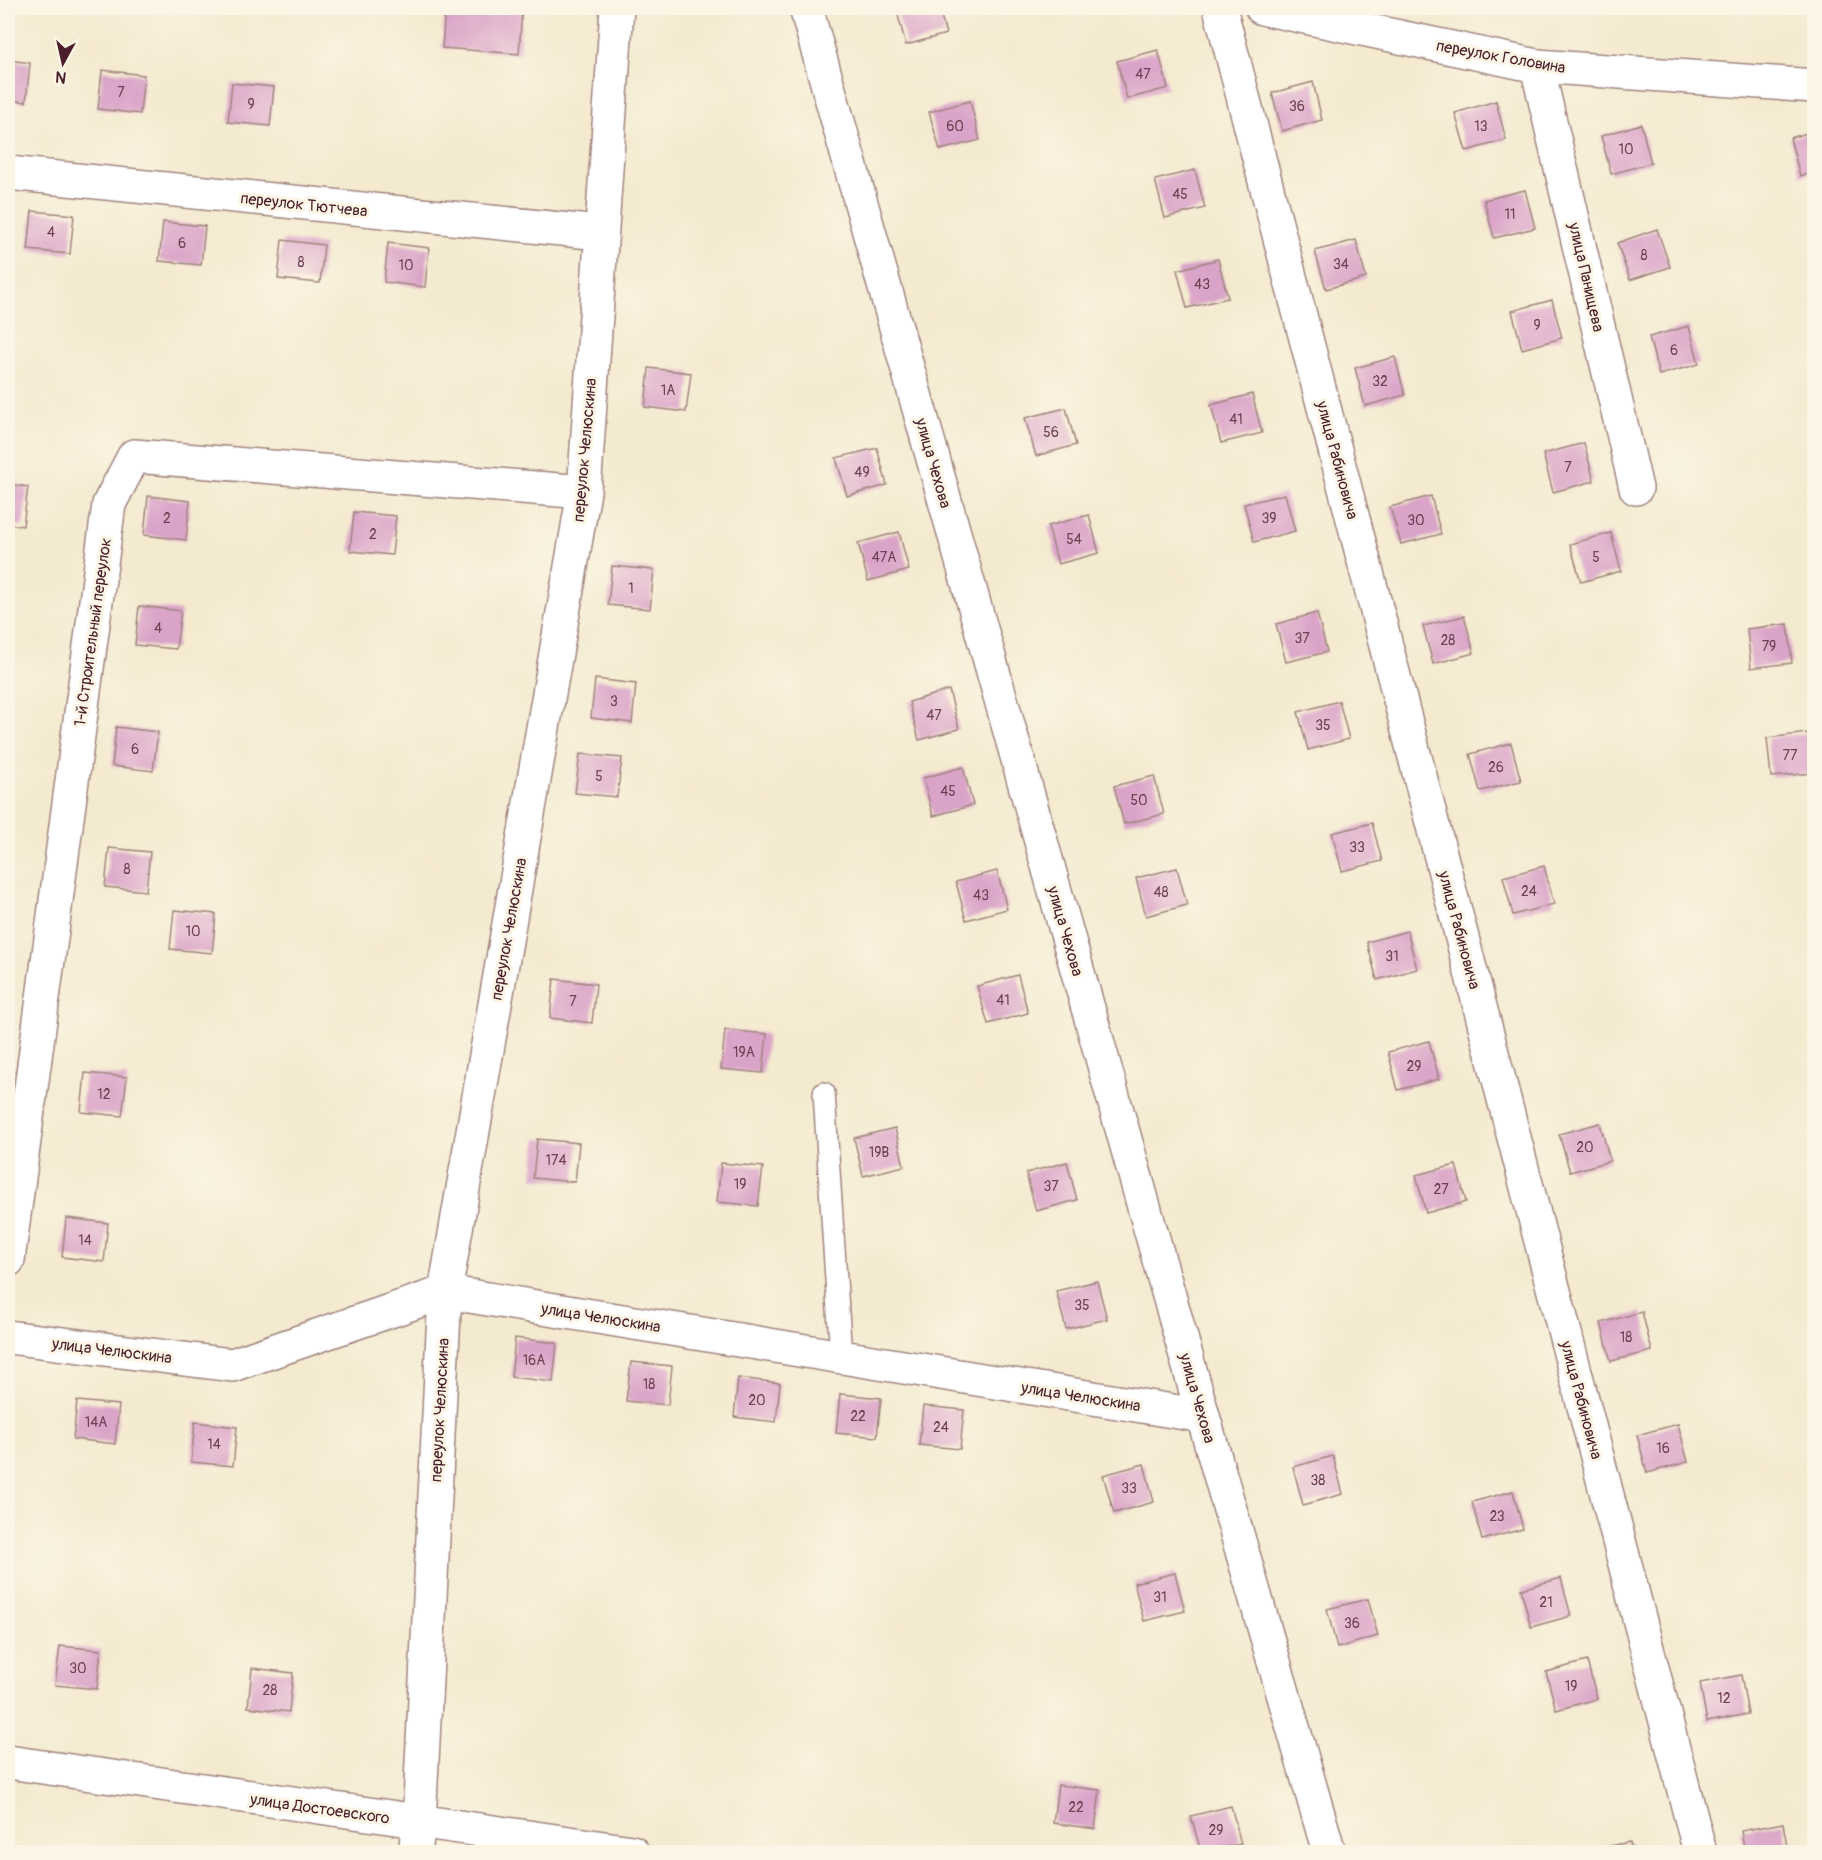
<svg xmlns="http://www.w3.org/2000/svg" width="1822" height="1860" font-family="Pangolin,sans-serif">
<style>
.building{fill:#daa3c8}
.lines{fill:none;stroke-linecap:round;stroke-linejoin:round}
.service-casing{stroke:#9f847e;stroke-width:24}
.minor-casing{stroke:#9f847e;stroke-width:36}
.tertiary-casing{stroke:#9f847e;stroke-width:36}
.service{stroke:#fff;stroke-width:21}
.minor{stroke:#fff;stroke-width:33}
.tertiary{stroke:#fff;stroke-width:33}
.labels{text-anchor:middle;stroke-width:6;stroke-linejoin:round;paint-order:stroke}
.number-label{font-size:14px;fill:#6e4052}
.street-label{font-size:16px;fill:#4a1f2b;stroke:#fcf5e5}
</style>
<rect width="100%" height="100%" fill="#fcf5e5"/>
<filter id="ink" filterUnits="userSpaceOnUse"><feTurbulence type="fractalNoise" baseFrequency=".0167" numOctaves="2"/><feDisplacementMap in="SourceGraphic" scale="12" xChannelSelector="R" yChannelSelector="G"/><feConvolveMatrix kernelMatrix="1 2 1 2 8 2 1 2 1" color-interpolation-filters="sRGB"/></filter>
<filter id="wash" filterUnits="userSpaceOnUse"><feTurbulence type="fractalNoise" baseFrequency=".008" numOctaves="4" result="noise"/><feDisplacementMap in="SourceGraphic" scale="24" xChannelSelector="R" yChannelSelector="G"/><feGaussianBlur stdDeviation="1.35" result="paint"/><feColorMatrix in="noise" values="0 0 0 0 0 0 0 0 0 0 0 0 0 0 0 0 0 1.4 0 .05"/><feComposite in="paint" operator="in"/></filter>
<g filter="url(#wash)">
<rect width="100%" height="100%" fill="#f4ead0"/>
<g id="blocks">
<!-- building -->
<path class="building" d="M445,8H522L519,54L442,48Z
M896,8H939L946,34L906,45Z
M1158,50L1168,88L1127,99L1117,61Z
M8,60L30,63L26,102L8,100Z
M102,70L144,75L140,114L98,109Z
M1313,82L1322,120L1282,131L1272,93Z
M232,83L274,87L270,126L228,122Z
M970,101L980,140L940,150L929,112Z
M1496,101L1506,140L1466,151L1455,113Z
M1641,124L1651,163L1611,174L1601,136Z
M1814,131V172L1800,176L1790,138Z
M1195,170L1205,208L1165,218L1155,180Z
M1525,190L1535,228L1494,238L1484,200Z
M32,211L74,215L70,254L28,250Z
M163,222L205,226L201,265L159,261Z
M1657,229L1670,267L1630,280L1617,243Z
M282,240L324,245L320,283L278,279Z
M1356,240L1366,278L1326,289L1315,251Z
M388,243L429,248L425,287L384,282Z
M1218,259L1228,298L1187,308L1177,270Z
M1552,300L1562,338L1522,349L1512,311Z
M1689,326L1699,364L1659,375L1649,337Z
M1395,357L1405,395L1365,406L1355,368Z
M649,368L691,373L686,412L645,407Z
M1252,394L1262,433L1221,443L1211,405Z
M1066,408L1076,445L1036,456L1025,418Z
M1584,443L1594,481L1553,492L1543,454Z
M877,448L887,485L847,496L836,458Z
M8,484L28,487L23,526L8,524Z
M1285,494L1295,531L1254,542L1244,504Z
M148,496L190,501L186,540L144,535Z
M1431,496L1441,534L1401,544L1390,507Z
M354,512L396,516L392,555L350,551Z
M1089,515L1099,553L1058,564L1048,526Z
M899,532L909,570L868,581L858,543Z
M1611,533L1621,571L1581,582L1570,544Z
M612,566L654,570L650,609L608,605Z
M139,606L181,611L176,649L135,645Z
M1317,613L1327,652L1286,662L1276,624Z
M1464,616L1474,653L1433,664L1423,626Z
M1788,624L1792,663L1751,668L1747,629Z
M595,679L636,684L632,723L591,718Z
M949,690L959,729L919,740L909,702Z
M1339,701L1349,739L1308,750L1298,712Z
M116,727L158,732L153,771L112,766Z
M1808,733L1813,773L1771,777L1767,738Z
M1511,743L1521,781L1480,791L1470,754Z
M580,754L622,758L617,797L575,793Z
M963,767L973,805L933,816L923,778Z
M1154,776L1164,814L1124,824L1114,786Z
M1372,823L1382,861L1342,871L1332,833Z
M109,848L150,852L146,891L105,887Z
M1544,866L1554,904L1513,915L1503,877Z
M1177,868L1187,905L1146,916L1136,878Z
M997,871L1007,909L966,920L956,882Z
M174,910L216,914L212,953L170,949Z
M1407,931L1417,969L1377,980L1367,942Z
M1018,975L1028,1013L988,1024L977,986Z
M554,979L596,984L592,1023L550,1018Z
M725,1030L767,1034L763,1073L721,1069Z
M1429,1041L1439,1079L1398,1090L1388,1052Z
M85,1073L127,1077L122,1116L81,1112Z
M1600,1123L1610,1161L1570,1172L1559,1134Z
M895,1128L904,1166L863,1176L854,1138Z
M537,1139L579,1143L575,1182L533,1178Z
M1067,1162L1077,1200L1036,1211L1026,1173Z
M721,1163L763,1167L758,1206L717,1202Z
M1456,1165L1466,1202L1426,1213L1416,1175Z
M66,1218L108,1223L104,1262L62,1257Z
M1097,1281L1107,1319L1066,1329L1056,1291Z
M1642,1312L1652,1351L1611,1361L1601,1323Z
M515,1338L557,1343L553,1382L511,1377Z
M631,1362L672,1366L668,1405L626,1401Z
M738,1378L780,1383L776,1422L734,1417Z
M840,1394L881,1398L877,1437L836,1433Z
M77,1401L119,1405L115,1444L73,1439Z
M923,1406L964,1410L960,1449L919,1445Z
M195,1422L237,1427L233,1466L191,1462Z
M1678,1424L1688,1462L1647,1473L1637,1435Z
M1333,1456L1343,1494L1303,1505L1293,1467Z
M1144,1464L1154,1502L1114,1513L1103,1475Z
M1513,1491L1523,1529L1482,1540L1472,1502Z
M1175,1573L1185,1611L1144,1621L1134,1583Z
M1561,1578L1571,1616L1531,1627L1521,1589Z
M1368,1599L1378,1636L1337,1648L1327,1609Z
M60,1646L101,1650L97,1689L55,1685Z
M1587,1661L1597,1699L1556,1710L1546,1672Z
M252,1668L293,1673L289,1712L248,1707Z
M1741,1675L1748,1714L1707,1722L1700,1683Z
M1058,1785L1100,1790L1095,1829L1053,1823Z
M1231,1806L1241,1844L1201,1852L1191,1816Z
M1783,1823L1788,1852H1745L1741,1831Z
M1630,1842L1632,1852H1589V1850Z"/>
</g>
</g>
<g filter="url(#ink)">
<use href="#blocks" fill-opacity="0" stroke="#9f847e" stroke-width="1.5"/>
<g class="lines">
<!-- service casing -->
<g class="service-casing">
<path id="service" d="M824,1093L841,1357"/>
</g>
<!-- minor casing -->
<g class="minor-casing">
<path id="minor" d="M1220,8L1700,1852
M1262,8L1537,66L1814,86
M1537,66L1636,488
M8,173L600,233
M8,1260L109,504L134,456L584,492
M8,1337L232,1365L445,1292L1203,1416
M8,1762L632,1852
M415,1852L419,1823L445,1292L584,492L617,8"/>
</g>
<!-- tertiary casing -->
<g class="tertiary-casing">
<path id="tertiary" d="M806,8L1203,1416L1329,1852"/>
</g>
<!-- service -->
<use href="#service" class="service"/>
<!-- minor -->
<use href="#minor" class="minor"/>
<!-- tertiary -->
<use href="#tertiary" class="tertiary"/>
</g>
</g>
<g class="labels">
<!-- number labels -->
<g class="number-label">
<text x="1143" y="79">47</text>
<text x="121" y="97">7</text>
<text x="251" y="109">9</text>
<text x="1297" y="111">36</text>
<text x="955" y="131">60</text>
<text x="1481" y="131">13</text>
<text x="1626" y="154">10</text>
<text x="1180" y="199">45</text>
<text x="1510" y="219">11</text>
<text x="51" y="237">4</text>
<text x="182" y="248">6</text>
<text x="1644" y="260">8</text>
<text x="301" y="267">8</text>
<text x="1341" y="269">34</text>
<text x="406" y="270">10</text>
<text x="1202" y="289">43</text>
<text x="1537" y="330">9</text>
<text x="1674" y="355">6</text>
<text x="1380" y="386">32</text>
<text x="668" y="395">1А</text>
<text x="1236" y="424">41</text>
<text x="1051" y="437">56</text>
<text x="1568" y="472">7</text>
<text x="862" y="477">49</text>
<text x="167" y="523">2</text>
<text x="1269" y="523">39</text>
<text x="1416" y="525">30</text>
<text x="373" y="539">2</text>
<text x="1074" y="544">54</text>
<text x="884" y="562">47А</text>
<text x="1596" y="562">5</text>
<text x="631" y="593">1</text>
<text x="158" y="633">4</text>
<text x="1302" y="643">37</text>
<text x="1448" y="645">28</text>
<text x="1769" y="651">79</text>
<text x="614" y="706">3</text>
<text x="934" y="720">47</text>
<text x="1323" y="730">35</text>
<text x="135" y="754">6</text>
<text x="1790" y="760">77</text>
<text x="1496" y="772">26</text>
<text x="599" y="781">5</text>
<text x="948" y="796">45</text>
<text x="1139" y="805">50</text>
<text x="1357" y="852">33</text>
<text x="127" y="874">8</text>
<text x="1529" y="896">24</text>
<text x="1161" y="897">48</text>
<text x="981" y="900">43</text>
<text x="193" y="936">10</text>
<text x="1392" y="961">31</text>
<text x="1003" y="1005">41</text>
<text x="573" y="1006">7</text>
<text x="744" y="1057">19А</text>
<text x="1414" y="1071">29</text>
<text x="104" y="1099">12</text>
<text x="1585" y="1152">20</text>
<text x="879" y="1157">19В</text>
<text x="556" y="1165">174</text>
<text x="740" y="1189">19</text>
<text x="1051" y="1191">37</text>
<text x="1441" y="1194">27</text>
<text x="85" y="1245">14</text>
<text x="1082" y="1310">35</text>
<text x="1626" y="1342">18</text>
<text x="534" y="1365">16А</text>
<text x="649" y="1389">18</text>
<text x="757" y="1405">20</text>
<text x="858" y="1421">22</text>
<text x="96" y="1427">14А</text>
<text x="941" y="1432">24</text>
<text x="214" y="1449">14</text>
<text x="1663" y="1453">16</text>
<text x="1318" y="1485">38</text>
<text x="1129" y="1493">33</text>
<text x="1497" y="1521">23</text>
<text x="1160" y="1602">31</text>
<text x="1546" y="1607">21</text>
<text x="1352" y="1628">36</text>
<text x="78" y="1673">30</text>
<text x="1571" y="1691">19</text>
<text x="270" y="1695">28</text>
<text x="1724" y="1703">12</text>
<text x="1076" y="1812">22</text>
<text x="1216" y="1835">29</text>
</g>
<!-- street labels -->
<g class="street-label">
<text transform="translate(1501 56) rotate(10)" y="6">переулок Головина</text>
<text transform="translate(304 204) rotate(6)" y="6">переулок Тютчева</text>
<text transform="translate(1587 277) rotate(77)" y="6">улица Панищева</text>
<text transform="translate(584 450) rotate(-85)" y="6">переулок Челюскина</text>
<text transform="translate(1338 460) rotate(75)" y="6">улица Рабиновича</text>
<text transform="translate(934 463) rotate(74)" y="6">улица Чехова</text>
<text transform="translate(92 632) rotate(-82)" y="6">1-й Строительный переулок</text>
<text transform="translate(508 929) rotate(-80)" y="6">переулок Челюскина</text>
<text transform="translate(1460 930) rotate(75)" y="6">улица Рабиновича</text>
<text transform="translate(1066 931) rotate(74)" y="6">улица Чехова</text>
<text transform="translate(601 1317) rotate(9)" y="6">улица Челюскина</text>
<text transform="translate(112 1350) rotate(7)" y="6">улица Челюскина</text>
<text transform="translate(1081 1396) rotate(9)" y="6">улица Челюскина</text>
<text transform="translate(1198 1398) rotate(74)" y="6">улица Чехова</text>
<text transform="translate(1582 1400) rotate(75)" y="6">улица Рабиновича</text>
<text transform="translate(439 1410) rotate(-87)" y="6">переулок Челюскина</text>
<text transform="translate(320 1808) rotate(8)" y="6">улица Достоевского</text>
</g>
</g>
<!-- margin -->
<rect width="1822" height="1860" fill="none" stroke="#fcf5e5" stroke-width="30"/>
<!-- north arrow -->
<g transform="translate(63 63) rotate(188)" stroke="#fcf5e5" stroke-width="4.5" paint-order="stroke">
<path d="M0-4.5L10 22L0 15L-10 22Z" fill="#4a1f2b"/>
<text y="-9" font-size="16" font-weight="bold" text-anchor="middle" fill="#4a1f2b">N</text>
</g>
</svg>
